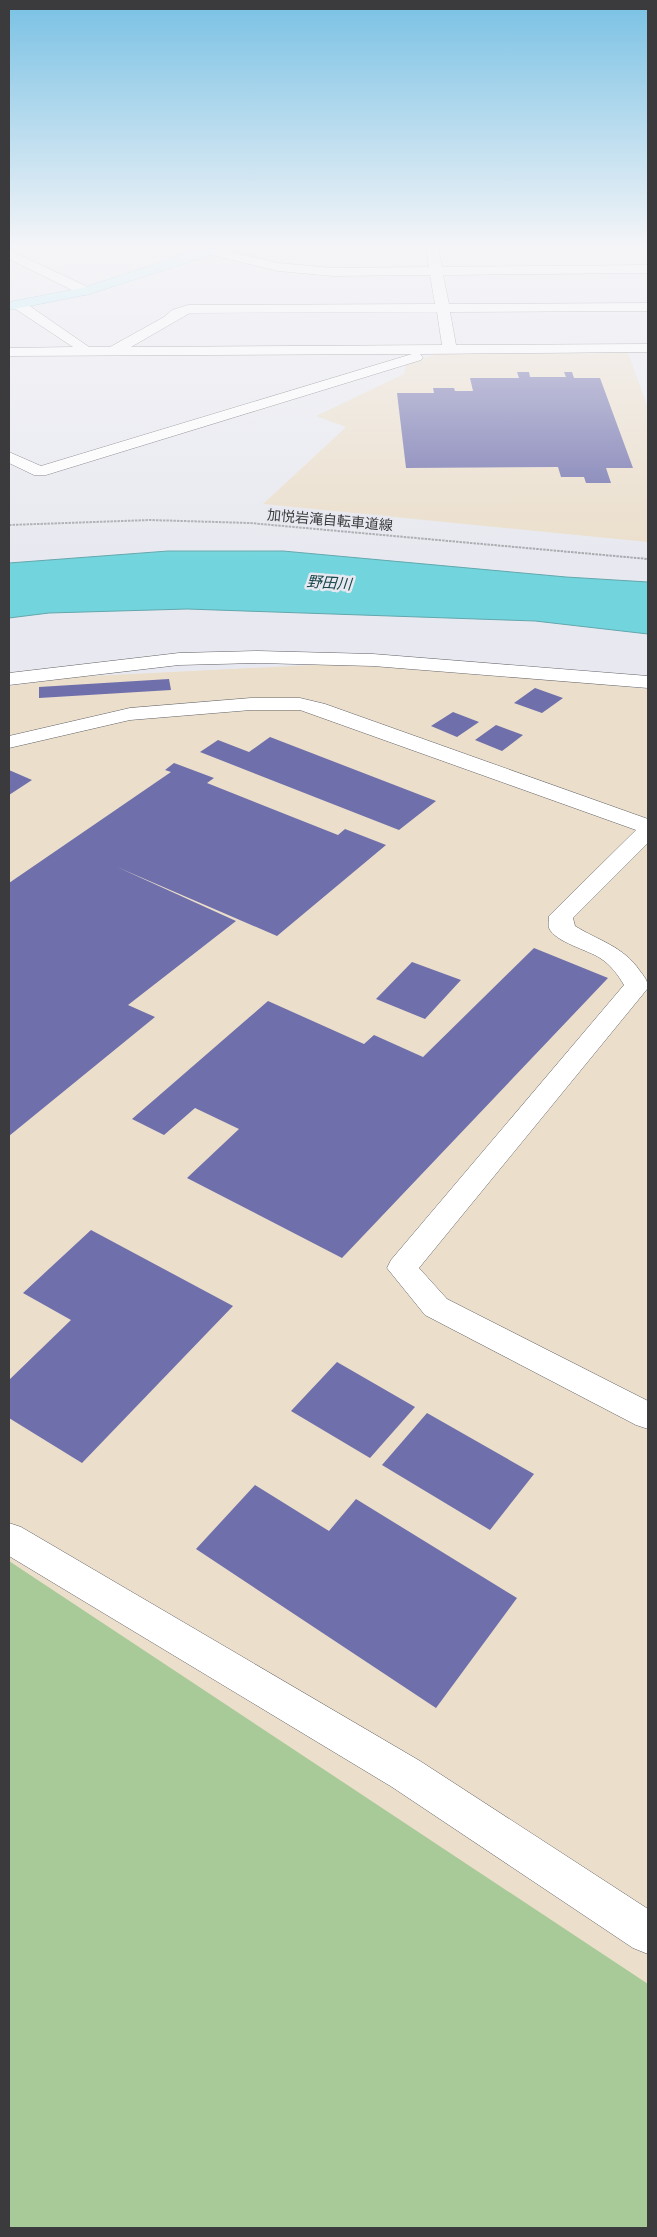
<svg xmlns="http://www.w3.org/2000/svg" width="657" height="2237" font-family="'Exo 2','Noto Sans JP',sans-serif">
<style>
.industrial{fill:#ebdeca}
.green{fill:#a7ca98}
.water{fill:#72d5dd;stroke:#62a7ad}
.building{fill:#6f6fac}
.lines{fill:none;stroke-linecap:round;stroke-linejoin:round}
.minor-casing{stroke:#626268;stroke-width:1}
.major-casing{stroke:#68aab4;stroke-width:1}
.path{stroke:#a8a9af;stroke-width:2;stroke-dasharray:2.5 1;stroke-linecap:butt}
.minor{fill:#fff;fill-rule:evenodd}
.major{fill:#b3eff8;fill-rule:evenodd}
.labels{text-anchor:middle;stroke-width:5;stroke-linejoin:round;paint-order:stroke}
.far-street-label{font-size:14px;fill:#3b3b3e;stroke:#e8e9f0}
.far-water-label{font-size:15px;font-style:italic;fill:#18464a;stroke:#e8e9f0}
</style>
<rect width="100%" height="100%" fill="#e8e9f0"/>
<!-- industrial -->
<path class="industrial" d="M628,353L648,408V542L263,504L346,427L316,416L404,374L406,365L436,354Z
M333,664L521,676L648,689V2011L9,1588V686L73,677Z"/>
<!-- green -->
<path class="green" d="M9,1561L648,1984V2228H9Z"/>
<!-- water -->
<path class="water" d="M168,551H283L566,577L648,582V634L535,621L187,609L49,613L9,618V563Z"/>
<!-- building -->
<path class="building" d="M517,372H529L530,377H566L564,372H572L574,378H600L633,468H606L611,483H586L584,477H561L558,467L406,468L397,393H434L433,388H454L455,391H473L470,378H519Z
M169,679L171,690L39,698V687Z
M535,688L563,698L542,713L514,703Z
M453,712L479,722L457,737L431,726Z
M496,725L523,735L502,751L475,740Z
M270,737L436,801L399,830L200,752L218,740L249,752Z
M174,763L214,778L207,783L338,835L345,829L386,845L277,936L117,867L236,921L128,1005L155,1017L9,1136V883L171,772L165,770Z
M9,770L32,780L9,795Z
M534,948L608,978L342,1258L187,1178L239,1129L195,1108L164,1135L132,1119L268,1001L364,1044L374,1035L423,1057Z
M412,962L461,980L425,1019L376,999Z
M91,1230L233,1306L82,1463L9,1418V1380L71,1320L23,1293Z
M337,1362L415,1407L370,1458L291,1411Z
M427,1413L534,1474L490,1530L382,1465Z
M255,1485L329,1531L356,1499L517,1598L436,1708L196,1549Z"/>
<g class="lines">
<!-- minor casing -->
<g class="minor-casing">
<path id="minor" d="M207,248H216L278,263L333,268L429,267L426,248H438L442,267L648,265V273L443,275L449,304L648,303V311L450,312L456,345L648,344V352L420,354L423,357L421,360L46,475H34L9,463V452L41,466L412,354L9,356V348L73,347L14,308L12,305L14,302H24L89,347H110L164,317L172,310L188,305L435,304L430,275L333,276L278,271L207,254L205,251ZM437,312L442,345L131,347L190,313Z
M9,250L90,288L92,291L85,295L80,294L9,259Z
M258,651L373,654L648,676V688L373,666L258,663L179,665L9,685V673L179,653Z
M251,698H300L325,704L648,819V843L573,918L575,926C599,941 623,946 640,971C644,976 648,981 648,988L419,1268L447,1299L648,1401V1429L636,1425L425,1315L387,1268L391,1260L624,985C618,975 611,965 600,958C588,950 555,942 549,928C548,925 549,920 549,916L636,830L300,710H251L130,720L9,748V736L130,708Z
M9,1523L21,1527L420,1761L648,1909V1954L633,1948L392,1787L9,1556Z"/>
</g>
<!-- major casing -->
<g class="major-casing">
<path id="major" d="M205,248H225L223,251L90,294L9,310V302L82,288Z"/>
</g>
<!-- path -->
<path class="path" d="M9,525L149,520L250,523L648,559"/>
<!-- minor -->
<use href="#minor" class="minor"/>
<!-- major -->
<use href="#major" class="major"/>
</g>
<!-- sky -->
<linearGradient id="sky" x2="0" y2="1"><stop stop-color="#79c1e4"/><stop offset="0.44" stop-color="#f5f5f8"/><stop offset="1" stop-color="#f5f5f8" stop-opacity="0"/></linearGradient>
<rect width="657" height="561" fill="url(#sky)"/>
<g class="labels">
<!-- far-street labels -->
<g class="far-street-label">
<text transform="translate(330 520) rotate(5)" y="5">加悦岩滝自転車道線</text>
</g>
<!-- far-water labels -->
<g class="far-water-label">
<text transform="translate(329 583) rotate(4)" y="5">野田川</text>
</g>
</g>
<!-- border -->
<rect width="657" height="2237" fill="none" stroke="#3b3b3e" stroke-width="20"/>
</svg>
